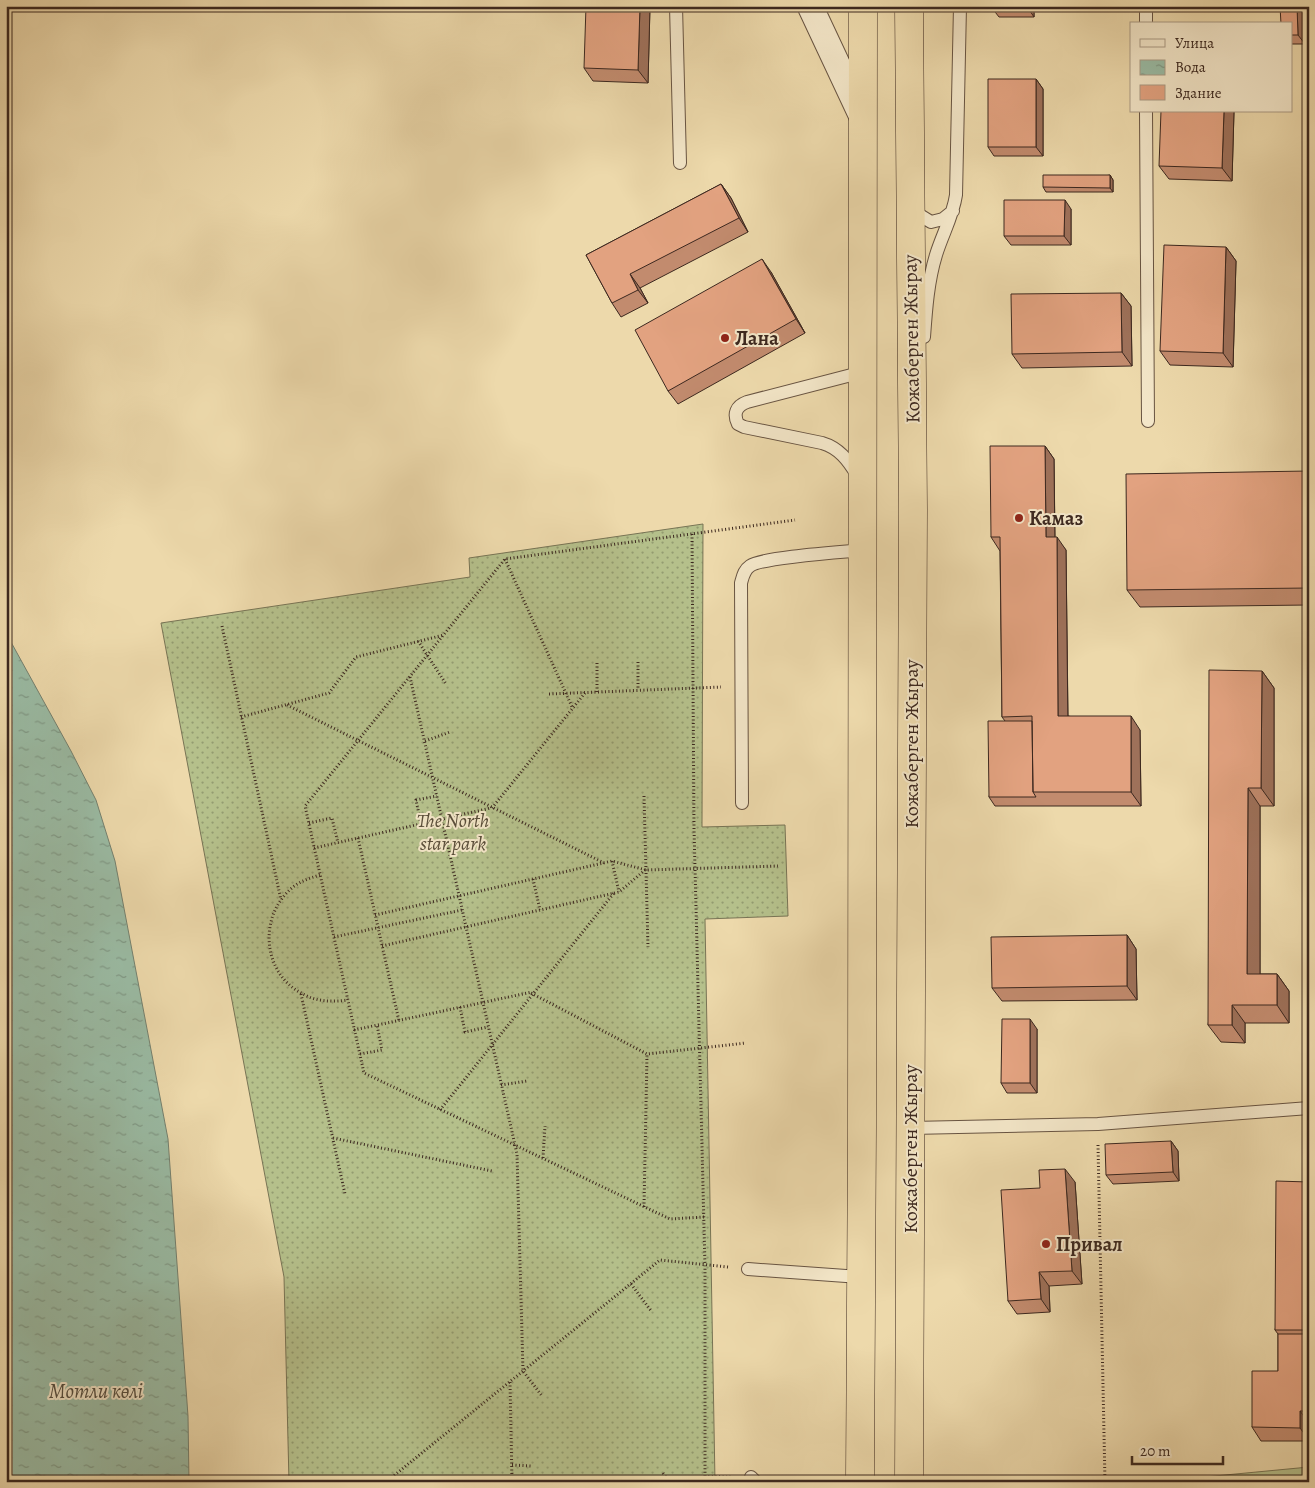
<svg xmlns="http://www.w3.org/2000/svg" width="1315" height="1488" font-family="Alegreya,serif">
<style>
.grass{fill:url(#grass-dots);stroke:#787455}
.garden{fill:#b5c08b;stroke:#787455}
.water{fill:url(#water-ripples);stroke:#74806f}
.lines{fill:none;stroke-linecap:round;stroke-linejoin:round}
.service-casing{stroke:#685442;stroke-width:14}
.minor-casing{stroke:#685442;stroke-width:27}
.trunk-casing{stroke:#3c281f;stroke-width:29}
.path{stroke:#3c281f;stroke-width:3;stroke-dasharray:1 2.5;stroke-linecap:butt}
.service{stroke:#f3e6c8;stroke-width:12}
.minor{stroke:#f3e6c8;stroke-width:25}
.trunk{stroke:#edd9ab;stroke-width:28}
.wall{fill:#c28b6e;stroke:#3c281f}
.shaded-wall{fill:#9e715a;stroke:#3c281f}
.building{fill:#e2a280;stroke:#3c281f}
.poi-dot{fill:#8f2418;stroke:#f3e6c8;stroke-width:2}
.labels{text-anchor:middle;stroke-width:4;stroke-linejoin:round;paint-order:stroke}
.poi-label{font-size:20px;font-weight:bold;fill:#3c281f;stroke:#f3e6c8;text-anchor:start}
.street-label{font-size:20px;fill:#3c281f;stroke:#f3e6c8}
.park-label{font-size:20px;font-style:italic;fill:#5a4e3a;stroke:#f3e6c8}
.water-label{font-size:21px;font-style:italic;fill:#544d40;stroke:#f3e6c8}
</style>
<defs>
<pattern id="grass-dots" width="8" height="8" patternUnits="userSpaceOnUse" patternTransform="scale(1.25)"><rect width="8" height="8" fill="#b5c08b"/><path d="M2 2h.1M6 6h.1" fill="none" stroke="#949c71" stroke-width="1.8" stroke-linecap="round"/></pattern>
<pattern id="water-ripples" width="26" height="14" patternUnits="userSpaceOnUse" patternTransform="scale(1.25)"><rect width="26" height="14" fill="#9abba4"/><path d="M2 4q2-2 4 0t4 0M15 11q2-2 4 0t4 0" fill="none" stroke="#7f9885"/></pattern>
</defs>
<rect width="100%" height="100%" fill="#edd9ab"/>
<filter id="stains"><feTurbulence type="fractalNoise" baseFrequency=".004" numOctaves="4"/><feColorMatrix values="0 0 0 0 .2 0 0 0 0 .09 0 0 0 0 .02 0 0 0 .5 -.17"/></filter>
<radialGradient id="worn" r=".72"><stop offset=".6" stop-color="#630" stop-opacity="0"/><stop offset="1" stop-color="#630" stop-opacity=".3"/></radialGradient>
<!-- grass -->
<path class="grass" d="M703,524L702,827L785,825L788,916L705,919L715,1482H289L284,1277L161,623L470,577L469,558Z"/>
<!-- garden -->
<path class="garden" d="M1309,1467V1482H1152Z"/>
<!-- water -->
<path class="water" d="M6,633L71,751L96,800L115,861L168,1139L188,1416L189,1482H6Z"/>
<g class="lines">
<!-- service casing -->
<g class="service-casing">
<path id="service" d="M676,6L680,163
M1146,6V24
M1146,111L1148,421
M915,208L918,214L931,222L943,219L953,211
M924,337C926,309 928,281 936,255C942,235 953,216 956,195L960,6
M857,475C848,460 839,448 822,443L744,427L738,424C733,414 736,406 747,402L863,372
M742,803L741,583C743,576 744,570 750,566C763,557 842,552 863,550
M911,1128L1098,1124L1309,1108
M748,1269L860,1277
M751,1477L756,1482"/>
</g>
<!-- minor casing -->
<g class="minor-casing">
<path id="minor" d="M810,6L863,119"/>
</g>
<!-- trunk casing -->
<g class="trunk-casing">
<path id="trunk" d="M909,6L913,509L909,1482
M860,1482L862,1127L863,6"/>
</g>
<!-- path -->
<path class="path" d="M692,534L694,828L705,1266V1482
M505,559L573,709
M222,626L281,900
M418,641L446,684
M638,662V690
M597,663V692
M410,677L517,1154L523,1371L542,1396
M549,694L721,687
M287,705L604,863
M241,717L329,693L356,657L444,635
M425,741L450,732
M644,796L648,947
M492,808L585,693
M309,823L332,818L338,843
M421,824L416,800L437,796
M358,838L399,1021
M314,848L491,808
M612,861L619,892
M320,875C310,878 300,881 292,888C258,916 262,974 303,994C317,1002 332,1002 348,1000
M533,879L540,910
M375,915L612,861L646,870L778,866
M334,937L462,910
M382,946L619,892L645,870
M531,993L647,1054L746,1043
M301,994L345,1194
M460,1007L465,1032L488,1027
M354,1030L532,992
M360,1054L382,1050L377,1025
M501,1085L527,1081
M440,1110L614,893
M333,1138L492,1171
M1098,1145L1105,1482
M543,1158L545,1126
M644,1207L647,1054
M704,1217L670,1219L364,1073L305,806L505,559L795,520
M631,1284L652,1312
M510,1382L512,1482
M512,1465L531,1466
M663,1473L669,1482
M386,1482L660,1260L728,1267
M692,1482C702,1474 718,1477 731,1477
M1278,1482L1309,1479"/>
<!-- service -->
<use href="#service" class="service"/>
<!-- minor -->
<use href="#minor" class="minor"/>
<!-- trunk -->
<use href="#trunk" class="trunk"/>
</g>
<!-- wall -->
<path class="wall" d="M650,6L648,83L593,81L584,68Z
M1034,6V17H999L992,8Z
M1208,6H1234V7Z
M1280,6H1303L1305,44H1291V24Z
M1036,79L1043,89V156H994L988,147Z
M1234,111L1232,181L1169,179L1159,166Z
M1110,175L1113,180V192H1046L1043,187Z
M721,184L731,198L748,232L640,288L648,303L621,317L612,303L586,255Z
M1071,209V245H1011L1004,236Z
M1226,247L1236,261L1233,367L1170,365L1160,351Z
M771,272L805,333L678,404L668,391Z
M1121,293L1131,306L1132,366L1022,368L1012,354Z
M1045,446L1054,459L1055,537L1066,550L1068,716L1140,730L1141,806H995L989,797L1005,721L1002,717L1000,551L991,537Z
M1309,471V605L1140,607L1127,590Z
M1262,671L1274,688V806H1260V974H1277L1289,991V1023H1245V1043L1221,1042L1208,1025Z
M1127,935L1136,949L1137,1000L1002,1001L992,988Z
M1037,1029V1093H1007L1001,1083Z
M1171,1141L1178,1151L1179,1181L1113,1184L1106,1175Z
M1075,1182L1082,1284L1049,1286L1050,1312L1017,1314L1008,1301L1040,1188Z
M1309,1182V1441H1261L1252,1427L1278,1371V1334L1275,1330Z"/>
<!-- shaded-wall -->
<path class="shaded-wall" d="M640,6H650L648,83L638,70Z
M1028,6H1034V17L1028,8Z
M1297,6H1303L1305,44L1298,35Z
M1036,79L1043,89V156L1036,147Z
M1224,111H1234L1232,181L1222,168Z
M1110,175L1113,180V192L1110,188Z
M721,184L731,198L748,232L739,218Z
M1065,200L1071,209V245L1064,236Z
M1226,247L1236,261L1233,367L1223,353Z
M762,259L771,272L805,333L796,319Z
M630,274L640,288L648,303L638,290Z
M1121,293L1131,306L1132,366L1122,352Z
M1045,446L1054,459L1055,550L1046,537Z
M1057,537L1066,550L1068,730L1058,716Z
M1262,671L1274,688V806L1261,788Z
M1131,716L1140,730L1141,806L1131,792Z
M1248,788L1260,806V991L1247,974Z
M1127,935L1136,949L1137,1000L1127,986Z
M1277,974L1289,991V1023L1277,1005Z
M1232,1005L1245,1023V1043L1232,1025Z
M1030,1019L1037,1029V1093L1030,1083Z
M1171,1141L1178,1151L1179,1181L1173,1172Z
M1065,1169L1075,1182L1082,1284L1072,1271Z
M1039,1272L1049,1286L1050,1312L1041,1299Z
M1300,1411L1309,1423V1440L1300,1428Z"/>
<!-- building -->
<path class="building" d="M586,6H640L638,70L584,68Z
M992,6H1028V8H992Z
M1280,6H1297L1298,35H1291V24H1281Z
M988,79H1036V147H988Z
M1161,111H1224L1222,168L1159,166Z
M1043,175H1110V188L1043,187Z
M721,184L739,218L630,274L638,290L612,303L586,255Z
M1004,200H1065L1064,236H1004Z
M1164,245L1226,247L1223,353L1160,351Z
M762,259L796,319L668,391L635,330Z
M1121,293L1122,352L1012,354L1011,294Z
M990,446H1045L1046,537H1057L1058,716H1131V792H1033L1032,716L1002,717L1000,537H991Z
M1309,471V588L1127,590L1126,474Z
M1209,670L1262,671L1261,788H1248L1247,974H1277V1005H1232V1025H1208Z
M988,721H1032L1033,792L1036,797H989Z
M1127,935V986L992,988L991,937Z
M1002,1019H1030V1083H1001Z
M1171,1141L1173,1172L1106,1175L1105,1144Z
M1065,1169L1072,1271L1039,1272L1041,1299L1008,1301L1001,1190L1040,1188L1039,1170Z
M1276,1181L1309,1182V1330H1275Z
M1278,1334H1309V1411H1300V1428L1252,1427V1371H1278Z"/>
<!-- markers -->
<g class="poi-dot">
<circle cx="725" cy="338" r="5"/>
<circle cx="1019" cy="518" r="5"/>
<circle cx="1046" cy="1244" r="5"/>
</g>
<g class="labels">
<!-- poi labels -->
<g class="poi-label">
<text x="735" y="345">Лана</text>
<text x="1029" y="525">Камаз</text>
<text x="1056" y="1251">Привал</text>
</g>
<!-- street labels -->
<g class="street-label">
<text transform="translate(911 339) rotate(-91)" y="7">Кожаберген Жырау</text>
<text transform="translate(911 744) rotate(-90)" y="7">Кожаберген Жырау</text>
<text transform="translate(910 1149) rotate(-90)" y="7">Кожаберген Жырау</text>
</g>
<!-- park labels -->
<g class="park-label">
<text x="453" y="827">The North<tspan x="453" dy="23">star park</tspan></text>
</g>
<!-- water labels -->
<g class="water-label">
<text x="96" y="1398">Мотли көлі</text>
</g>
</g>
<!-- margin -->
<rect width="1315" height="1488" fill="none" stroke="#edd9ab" stroke-width="25"/>
<rect x="8" y="8" width="1300" height="1473" fill="none" stroke="#3c281f" stroke-width="2.5"/>
<rect x="12" y="12" width="1290" height="1463" fill="none" stroke="#3c281f"/>
<!-- legend -->
<rect x="1130" y="22" width="162" height="90" fill="#f3e6c8" stroke="#aa9a84"/>
<rect x="1140" y="39" width="25" height="8" fill="#f3e6c8" stroke="#aa9a84"/>
<text x="1175" y="48" font-size="15" fill="#3c281f">Улица</text>
<rect x="1140" y="60" width="25" height="15" fill="url(#water-ripples)" stroke="#aa9a84"/>
<text x="1175" y="72" font-size="15" fill="#3c281f">Вода</text>
<rect x="1140" y="85" width="25" height="15" fill="#e2a280" stroke="#aa9a84"/>
<text x="1175" y="98" font-size="15" fill="#3c281f">Здание</text>
<!-- scale -->
<path d="M1132 1456v8h91v-8" fill="none" stroke="#3c281f" stroke-width="2.5"/>
<text x="1140" y="1456" font-size="15" fill="#3c281f" stroke="#f3e6c8" stroke-width="4" paint-order="stroke">20 m</text>
<rect width="100%" height="100%" filter="url(#stains)"/>
<rect width="100%" height="100%" fill="url(#worn)"/>
</svg>
